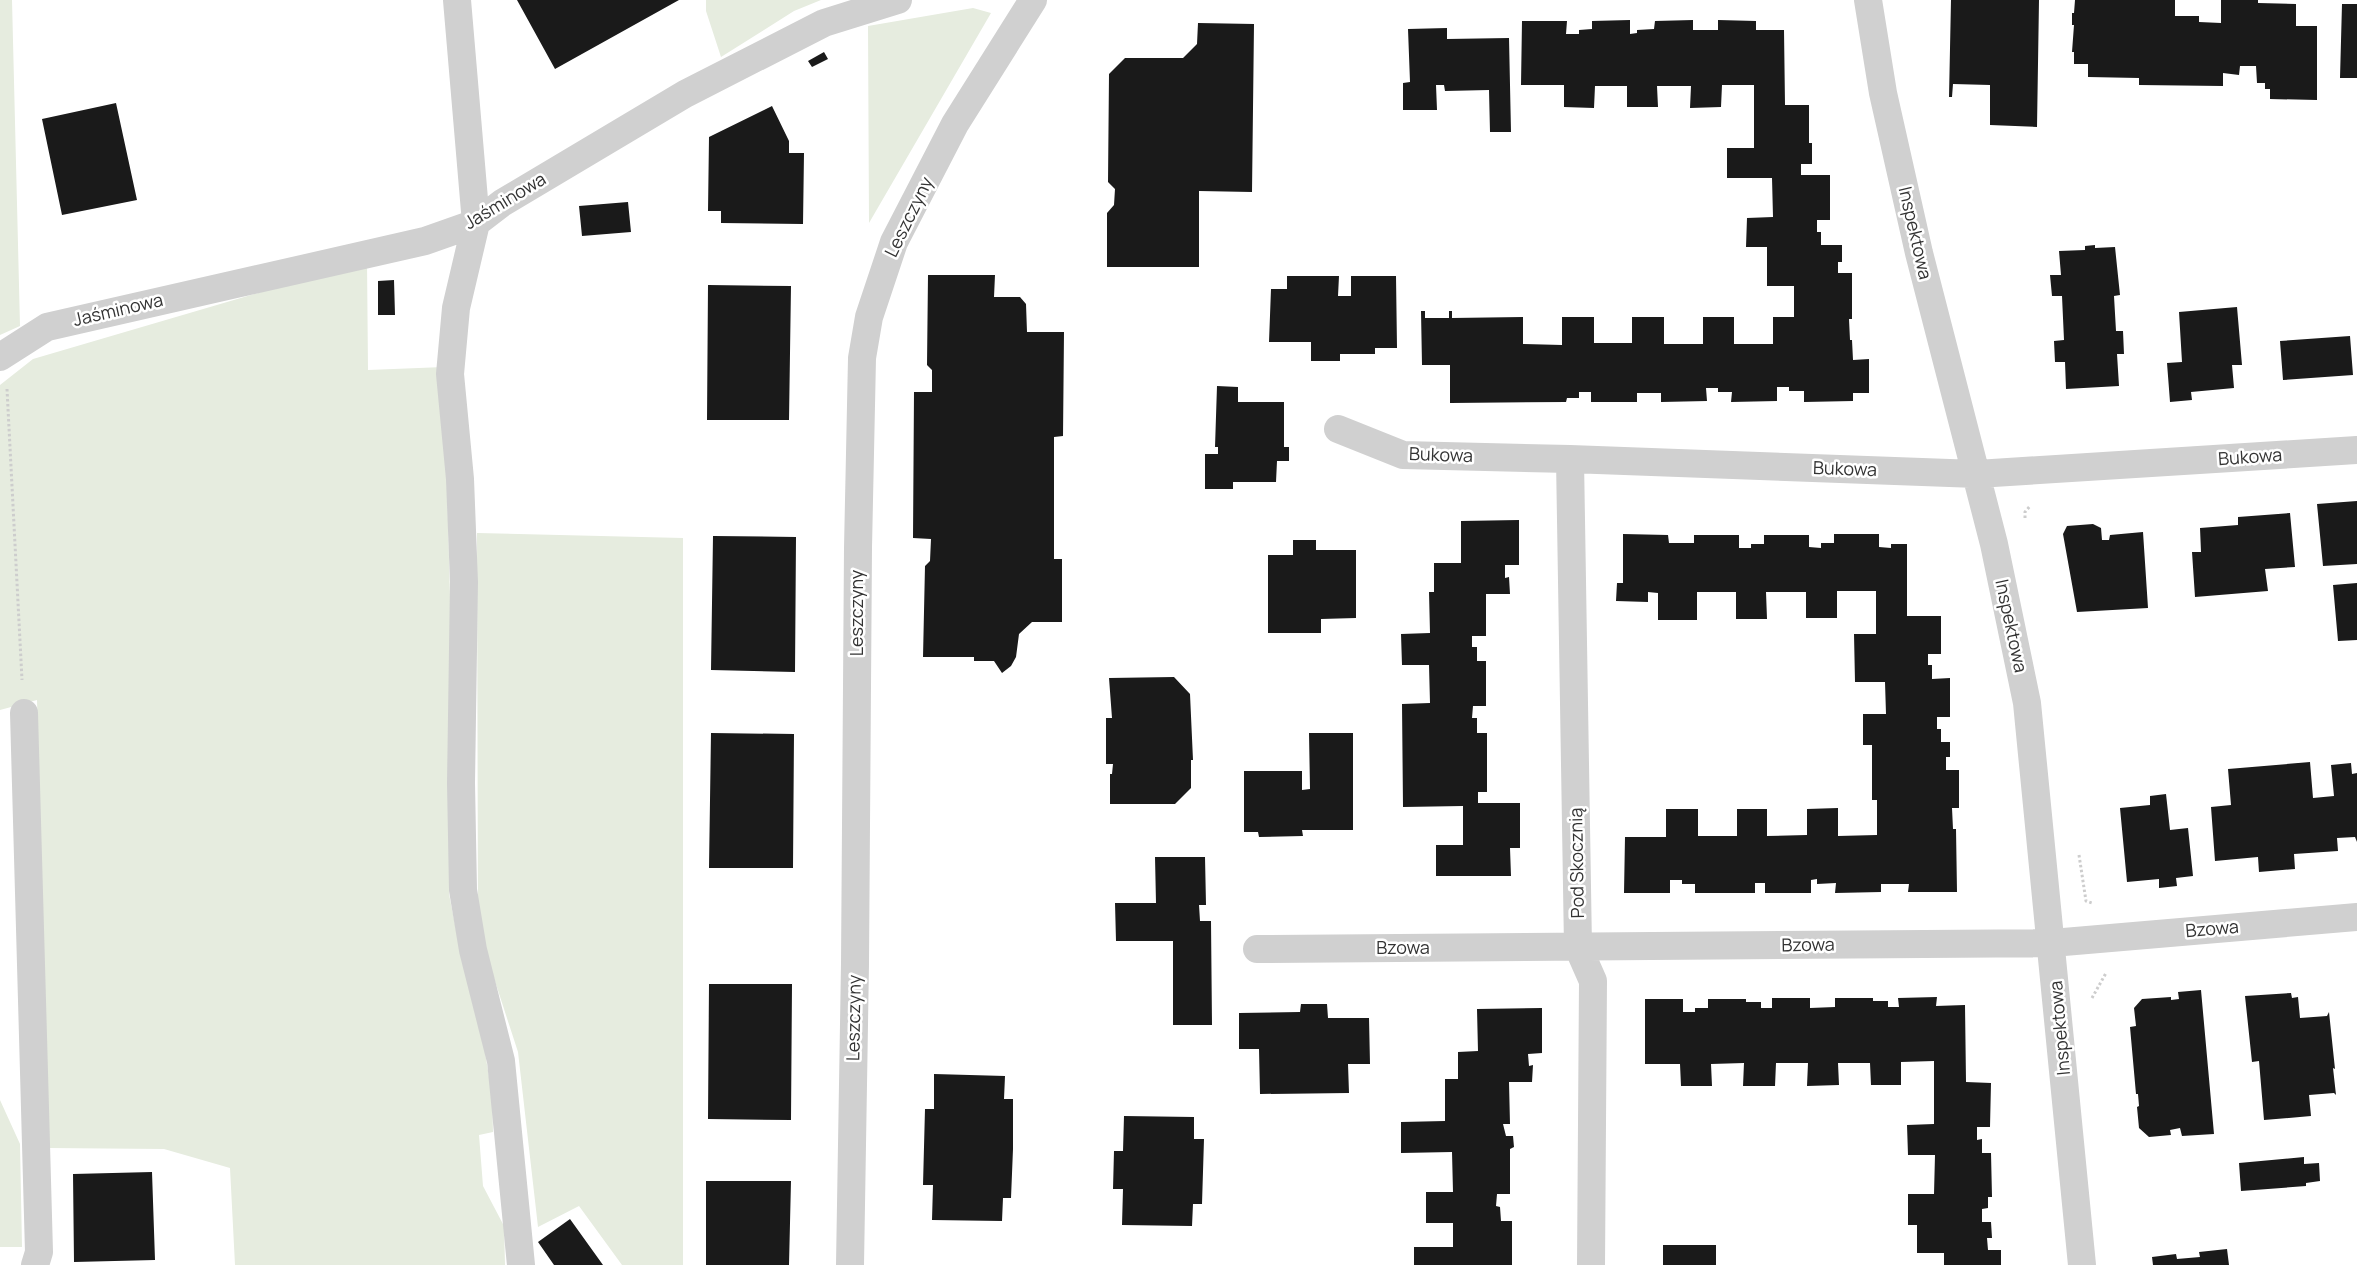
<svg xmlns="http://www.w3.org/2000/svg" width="2357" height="1265" font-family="Manrope,sans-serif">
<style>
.green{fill:#e6ecdf}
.building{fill:#1a1a1a}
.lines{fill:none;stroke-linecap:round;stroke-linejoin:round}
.path{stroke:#cdcdcd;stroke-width:3;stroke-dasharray:2.5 2.5;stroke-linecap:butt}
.minor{stroke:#d0d0d0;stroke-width:28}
.labels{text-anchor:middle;stroke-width:5;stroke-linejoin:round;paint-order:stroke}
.street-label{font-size:18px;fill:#333;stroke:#fff}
</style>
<rect width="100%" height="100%" fill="#fff"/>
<!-- green -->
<path class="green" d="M0,0H12L20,326L0,335Z
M706,0H821L794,11L721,57L706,11Z
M973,8L991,13L869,223L868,26Z
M367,261L368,370L444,367L452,674L449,894L460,950L479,1016L492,1095L493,1132L479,1135L483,1186L504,1226L505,1265H235L230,1168L164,1149L48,1148L37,700L0,710V385L33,359Z
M477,533L683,538V1265H622L579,1206L538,1227L518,1052L478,929Z
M0,1100L20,1144L22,1247H0Z"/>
<!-- building -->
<path class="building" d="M517,0H679L555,69Z
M1951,0H2039L2037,127L1990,125V85L1953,84L1952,97H1949Z
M2075,0H2175V16H2199V22L2221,23V0H2258V3L2296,4V26H2317V100L2270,99V89H2265V83H2257L2256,66H2240L2239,75L2223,73V86L2139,85V78L2088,77V64H2074V52H2072L2074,25H2072V13H2074Z
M2342,4H2357V78H2340Z
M1630,20V34L1637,33V30L1654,29L1655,21L1693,20V30H1718V20L1756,21V30H1784L1785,105H1809V143H1812V164H1801V175H1830V220H1817V232H1821V245H1842V262H1838V273H1852V319H1849L1850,340H1852L1853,360L1869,359V393H1853V401L1804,402V391H1789V387H1777V401L1731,402L1732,392H1718V388H1706L1707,401L1661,402V393H1637V402H1591V392H1579V398H1567L1566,402L1450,403V365H1422L1421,311H1425V318H1449V311H1452V318L1523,317V344L1562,345V317H1594V343H1632V317H1664V344H1703V317H1734V344H1773V317H1794V286H1767V247H1746L1747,218L1773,217L1772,178H1727V148H1754V85H1722L1721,107L1690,108L1691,86H1657L1658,107H1627V86H1595L1594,108L1564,107V85H1521L1522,21H1567L1566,34H1579V30L1592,29V21Z
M1198,23L1254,24L1252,192L1199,191V267H1107V213L1114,205L1115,189L1108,182L1109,74L1125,58H1183L1197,44Z
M1447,28V39L1509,38L1511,132H1490L1489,90L1445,91L1444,85H1436L1437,110H1403V83L1410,82L1408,29Z
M824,52L828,59L812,67L808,61Z
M116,103L137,200L62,215L42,119Z
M772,106L789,141V153H804L803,224L721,223V211H708L709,137Z
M628,202L631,232L582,236L579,206Z
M2095,245V248L2115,247L2120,295L2114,296L2116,331H2123L2124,354H2117L2119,386L2066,389L2065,362H2055L2054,341L2064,340L2062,296H2052L2050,275H2061L2059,251L2085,250V246Z
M928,275H995L994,297H1020L1026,304L1027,332H1064L1063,436L1054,437V559H1062V622H1032L1019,634L1016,657L1011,666L1002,673L994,661H974V657H923L925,566L930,561L931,539L913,538L914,392H932V370L927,365Z
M1287,276H1339L1338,296H1351V276H1396L1397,348H1375V354H1340V361H1311V342H1269L1271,289H1287Z
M394,280L395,315H378V281Z
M708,285L791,286L789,420H707Z
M2237,307L2242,365H2232L2234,388L2191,392L2192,400L2170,402L2167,363L2182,362L2179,312Z
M2350,336L2353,375L2283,380L2280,341Z
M1217,386L1238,387V402H1284V447H1289V461H1277L1276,482H1233V489H1205V454H1218V447H1215Z
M2357,501V564L2323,566L2317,504Z
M2290,513L2295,567L2265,569L2268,591L2195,597L2192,552H2201L2200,528L2238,525V517Z
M1519,520V565H1505V578L1509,577L1510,594H1486V636H1472V647H1477V661H1486V706H1473L1472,718H1477V733H1487V792H1478V803H1520V848H1510L1511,876H1436V845H1463V806L1403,807L1402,704L1430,703L1429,665H1402L1401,634L1430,633L1429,592H1434V563H1461V521Z
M2093,524L2101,528L2102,540H2109L2110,535L2143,532L2148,608L2077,612L2063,534L2067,526Z
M1623,534L1668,535L1669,543H1694V535H1739V548H1751V544H1764V535H1809V547L1821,548V543H1834V534H1879V547L1891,548V544H1907V616H1941V654H1928V665H1932V679L1950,678V717H1937V729H1941V742H1950V757H1946V770H1959V808H1952L1953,829H1956L1957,892H1908L1909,884H1881V892L1835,893L1836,883L1817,884V879L1811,880V893H1765V883H1755V893H1695V884H1682V880H1670V893H1624L1625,837H1666V809H1698V836H1737V809H1767V836L1807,835V809L1838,808V836L1877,835V800H1872V745H1863V714H1886L1885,682H1855L1854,634H1876V591H1837V618H1806V592H1766L1767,619H1736V592H1697V620H1658V593L1648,592V602L1616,601L1617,583H1623Z
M713,536L796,537L795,672L711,670Z
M1293,540H1316V550H1356V618L1321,619V633H1268V555H1293Z
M2357,583V640L2338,641L2333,585Z
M1174,677L1190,694L1193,760H1191V788L1175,804H1110V774H1112L1113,764H1106V718H1112L1109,678Z
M711,733L794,734L793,868H709Z
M1309,733H1353V830H1302L1303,836L1259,837L1258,832H1244V771H1302V790L1310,789Z
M2310,762L2313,798L2334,796L2331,765L2351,763L2352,774L2357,773V842L2355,837L2337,838L2338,851L2294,854L2295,869L2259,872L2258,857L2215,861L2211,807L2231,805L2228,769Z
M2166,794L2170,830L2188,828L2193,876L2176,878L2177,886L2159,888V879L2127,882L2120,808L2150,805V796Z
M1155,857H1205L1206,905H1199L1200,921H1211L1212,1025H1173V941H1116L1115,903H1156Z
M709,984H792L791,1120L708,1119Z
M2201,990L2214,1134L2182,1136L2180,1128L2170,1130L2171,1135L2149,1137L2139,1128L2137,1107L2139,1106L2138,1094H2136L2130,1027L2136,1026L2134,1008L2142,999L2171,997V1000L2179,999L2178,992Z
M2291,993L2292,998L2298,997L2300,1018L2327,1016L2329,1012L2335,1069L2333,1068L2336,1095L2334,1093L2309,1095L2311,1116L2264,1120L2259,1061L2252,1062L2245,996Z
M1937,997L1936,1006L1965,1005L1966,1082L1991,1083L1990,1127H1977V1140L1982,1139V1153H1991L1992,1197H1988V1208L1982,1209V1222H1991L1992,1238H1987L1988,1250H2001V1265H1944V1253H1917V1225H1908V1194H1934L1935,1155H1908L1907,1125L1934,1124V1061L1901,1062V1085H1871L1870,1063H1838L1839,1085L1807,1086L1808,1063H1776L1775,1086H1743L1744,1063L1711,1064L1712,1086H1681L1680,1064H1645V999H1683V1012H1695V1008H1708V999H1746V1002H1761V1008H1772V998H1810V1008L1835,1007V998H1873V1001H1888V1007H1899L1898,998Z
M1301,1004H1327L1328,1018H1369L1370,1064H1348L1349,1093L1260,1094L1259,1049H1239V1013L1300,1012Z
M1542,1008V1053L1528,1054L1529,1066L1533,1065L1532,1082H1509L1510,1124H1503L1506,1136H1513L1514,1147L1510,1149V1194H1497L1496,1206L1500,1207L1501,1221H1512V1265H1414V1247H1453V1223H1426V1192H1453L1452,1152L1401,1153V1122L1445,1121V1079H1458V1052L1478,1051L1477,1009Z
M934,1074L1005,1076L1004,1099H1013V1149L1011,1198H1003L1002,1221L932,1220L933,1185H923L925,1109H934Z
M1124,1116L1194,1117V1139H1204L1202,1204H1193L1192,1226L1122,1225L1123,1189H1113L1114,1151H1123Z
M2304,1157V1164L2319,1163L2320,1181L2306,1183V1186L2241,1191L2239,1163Z
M152,1172L155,1260L74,1262L73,1174Z
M706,1181H791L789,1265H706Z
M570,1219L603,1265H554L538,1242Z
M1663,1245H1716V1265H1663Z
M2227,1249L2229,1265H2153L2152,1257L2176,1254L2177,1259L2200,1257L2199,1252Z"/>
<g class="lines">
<!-- path -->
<path class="path" d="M7,389L22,680
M2025,518V512L2030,506
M2079,855L2086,901L2092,903
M2092,998L2106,973"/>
<!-- minor -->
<path class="minor" d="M457,0L476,223L456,308L450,374L460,479L464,582L461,783L463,890L473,950L501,1061L521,1265
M1868,0L1883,93L1919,253L1994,544L2027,703L2082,1265
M0,357L47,327L425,241L476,223L502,203L685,94L824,23L898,0
M1338,429L1403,455L1570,459L1977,474L2357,450
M1570,459L1578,947L1593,981L1591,1265
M24,713L39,1252L35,1265
M1257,949L2052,943L2357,917
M850,1265L855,964L858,548L862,358L869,317L894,242L955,124L1033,0"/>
</g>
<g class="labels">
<!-- street labels -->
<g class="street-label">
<text transform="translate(505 201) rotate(-31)" y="6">Jaśminowa</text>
<text transform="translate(909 217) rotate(-64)" y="6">Leszczyny</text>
<text transform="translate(1915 233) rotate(77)" y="6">Inspektowa</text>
<text transform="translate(118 310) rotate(-13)" y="6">Jaśminowa</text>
<text transform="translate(1441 455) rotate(2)" y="6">Bukowa</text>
<text transform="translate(2250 457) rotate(-4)" y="6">Bukowa</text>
<text transform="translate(1845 469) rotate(2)" y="6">Bukowa</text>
<text transform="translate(857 613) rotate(-90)" y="6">Leszczyny</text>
<text transform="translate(2011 626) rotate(78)" y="6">Inspektowa</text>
<text transform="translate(1577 863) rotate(-91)" y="6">Pod Skocznią</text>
<text transform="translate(2212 929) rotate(-5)" y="6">Bzowa</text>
<text transform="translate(1808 945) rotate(-1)" y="6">Bzowa</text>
<text x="1403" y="954">Bzowa</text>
<text transform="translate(854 1018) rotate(-89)" y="6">Leszczyny</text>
<text transform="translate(2060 1028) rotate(-95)" y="6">Inspektowa</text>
</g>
</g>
</svg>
